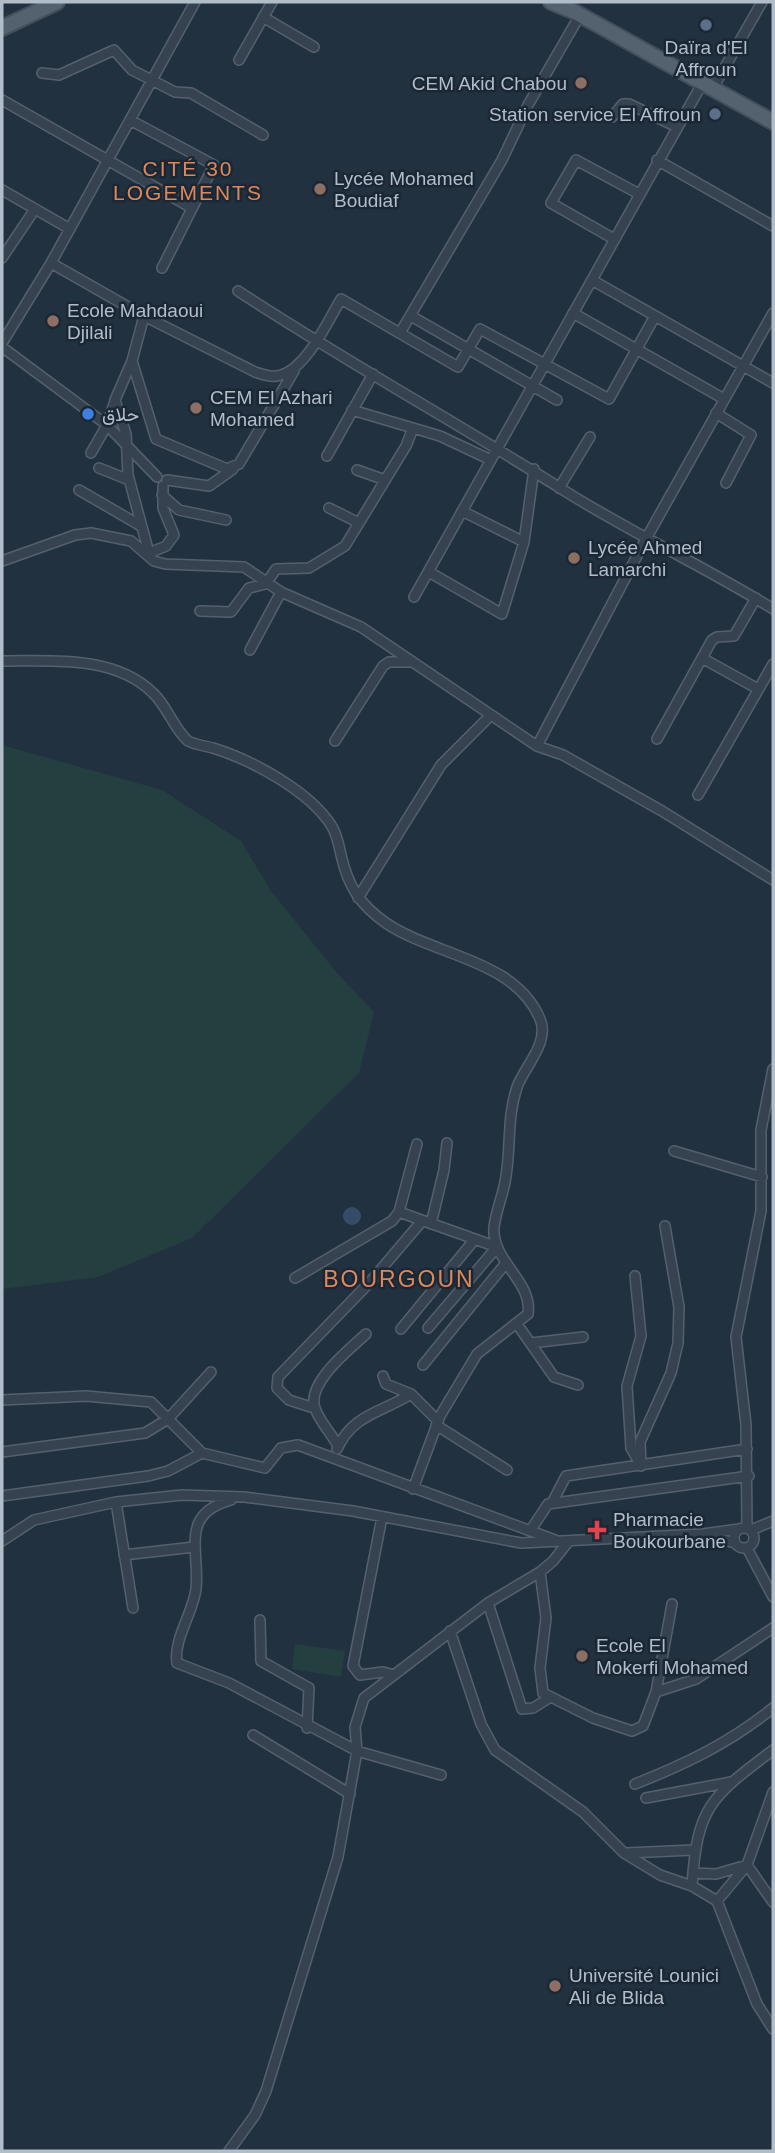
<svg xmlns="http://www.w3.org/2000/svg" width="775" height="2153" font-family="Helvetica,Vazirmatn,sans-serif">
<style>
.green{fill:#243f40}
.water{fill:#344d67}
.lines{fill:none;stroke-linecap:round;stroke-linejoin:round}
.street-casing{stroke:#54606d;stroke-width:12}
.primary-casing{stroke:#424e5b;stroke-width:18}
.street{stroke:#36424f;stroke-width:9}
.primary{stroke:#54616f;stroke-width:14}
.service-dot{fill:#5c6f8a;stroke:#1b2734;stroke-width:2.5}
.education-dot{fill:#8d6e63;stroke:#1b2734;stroke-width:2.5}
.shop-dot{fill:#3f7fe0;stroke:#1b2734;stroke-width:2.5}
.health-dot{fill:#e0444e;stroke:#1b2734;stroke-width:2.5}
.labels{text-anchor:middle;stroke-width:5;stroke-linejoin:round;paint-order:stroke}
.poi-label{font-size:19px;fill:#b2bdca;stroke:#1b2734;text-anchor:start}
.neighbourhood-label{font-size:21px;letter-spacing:2px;fill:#dc885a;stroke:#1b2734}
.quarter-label{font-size:23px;letter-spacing:2px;fill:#dc885a;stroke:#1b2734}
</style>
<rect width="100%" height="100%" fill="#22313f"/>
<!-- green -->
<path class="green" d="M2,745L162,790L241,841L271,891L337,973L374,1012L359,1073L192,1238L98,1277L2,1289Z
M295,1644L345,1651L341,1677L292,1669Z"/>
<!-- water -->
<path class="water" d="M343 1216a9 9 0 1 1 18 0a9 9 0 1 1-18 0Z"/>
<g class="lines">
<!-- street casing -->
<g class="street-casing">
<path id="street" d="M263,17L314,47
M239,60L272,2
M42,73L59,75L114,50L132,70L175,92L191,93L263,135
M713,88L762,2
M2,100L190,207
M612,117L623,104H629L677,127
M130,120L214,165L162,268
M657,160L773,226
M2,190L70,229
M614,239L551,203L576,160L639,194
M2,258L35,209
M51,263L144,316L255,372C261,374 269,377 276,376C304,374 328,321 341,299L458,367L480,329L609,399L655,316
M592,280L773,383
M238,291C343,360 454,421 560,488C629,532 704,566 773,609
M573,313L724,399
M144,316L132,361L115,400L126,434L128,475L149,553
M411,316L557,400
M400,333L502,160L528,105L580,15
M2,343L51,263L195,2
M2,347L107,425L157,477
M132,361L156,439L227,469L239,464L294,371
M352,410L440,436L491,460
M716,413L751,435L726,483
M91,453L107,425L115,401
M327,456L373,374
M99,468L129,480
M357,470L385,480
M167,480L209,486L233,469
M559,488L590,437
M79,490L141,526
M162,495L179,510L226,520
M329,508L359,523
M462,511L524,542
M149,553L166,546L174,535L163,508V486
M2,561L75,535L91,533L131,541L154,561L165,564L244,567L281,592L361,627L537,746L563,755L662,811L773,880
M429,572L502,614L524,542L534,469
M267,582L276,569L309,568L345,546L406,446L413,428
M414,597L703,82
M200,611L231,612L249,588L269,583
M250,650L281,592
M702,658L758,689
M2,661C51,661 115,655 153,693C168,707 173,728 188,741C196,745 205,746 213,748C252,760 309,791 331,825C337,834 339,845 341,855C348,886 360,905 386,923C434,956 515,959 540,1019C550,1042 525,1066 517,1087C507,1117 511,1145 506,1176C504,1193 496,1210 494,1227C491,1261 533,1281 528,1314L477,1354L440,1416L413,1489
M657,739L712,640L717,637L734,636L756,598
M335,741L383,666L389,662H413
M537,746L647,537L773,313
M698,795L773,664
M358,898L441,765L490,716
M674,1151L762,1177
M399,1212L497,1247L428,1328
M431,1224L444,1170L447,1143
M635,1276L641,1336L627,1386L631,1448L639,1462
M295,1278L392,1221L399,1212L417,1144
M517,1324L554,1377L578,1385
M401,1329L475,1239
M531,1343L583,1337
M423,1365L506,1263
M383,1376L386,1384L411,1394L438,1421
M2,1400L86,1396L151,1402L202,1453
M314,1408L289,1400L277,1388L278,1377L371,1281L422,1221
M436,1425L507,1470
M338,1446C332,1434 319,1421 315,1408C306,1383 350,1349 366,1334
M337,1449C353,1414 381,1413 411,1394
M2,1452L145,1433L168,1419L211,1372
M641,1466L640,1442L671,1373L678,1343L679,1307L665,1226
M2,1496L148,1476L168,1471L202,1453L265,1468L281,1448L298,1445L555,1540
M231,1500C179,1514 200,1550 196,1589C193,1613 173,1640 177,1663L229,1683L357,1751L441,1775
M116,1502L133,1608
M552,1503L566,1476L747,1449
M382,1517L353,1666L360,1675L383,1672L394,1675
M734 1538a10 10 0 1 1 20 0a10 10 0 1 1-20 0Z
M747,1528L746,1425L736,1337L761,1211V1130L773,1069
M751,1530L773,1521
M530,1531L548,1504L749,1476
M705,1535L735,1543
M2,1541L34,1520L116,1502L182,1495L244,1497L353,1511L521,1543L703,1534L739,1529
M747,1548L773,1597
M124,1555L194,1547
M540,1572L546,1618L540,1668L543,1693L593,1718L632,1731L643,1726L656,1692L672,1604
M488,1603L522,1709L533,1708L549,1698
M260,1620L261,1661L309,1688L307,1728
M450,1631L481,1724L495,1750L583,1812L624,1853L660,1875L692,1886L717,1901L747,1865L773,1792
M656,1692L696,1679L773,1628
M253,1735L350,1794
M635,1784C688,1763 729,1743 773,1708
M646,1798L731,1782
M626,1853L694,1850
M693,1873L716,1874L747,1865L773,1902
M692,1886C697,1806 711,1797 773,1750
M717,1901L757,2004L773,2029
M229,2151L255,2115L266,2091L338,1857L357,1751L355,1727L364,1698L488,1603L540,1572L553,1561L569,1541"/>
</g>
<!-- primary casing -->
<g class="primary-casing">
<path id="primary" d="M551,2L573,11L773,122
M2,28L57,2"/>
</g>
<!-- street -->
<use href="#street" class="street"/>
<!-- primary -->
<use href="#primary" class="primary"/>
</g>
<!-- markers -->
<g class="service-dot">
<circle cx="706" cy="25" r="7"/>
<circle cx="715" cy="114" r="7"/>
</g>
<g class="education-dot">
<circle cx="581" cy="83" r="7"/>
<circle cx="320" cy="189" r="7"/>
<circle cx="53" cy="321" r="7"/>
<circle cx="196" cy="408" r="7"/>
<circle cx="574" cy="558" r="7"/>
<circle cx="582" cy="1656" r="7"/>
<circle cx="555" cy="1986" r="7"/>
</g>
<circle class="shop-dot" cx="88" cy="414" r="7"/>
<path class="health-dot" d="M593.5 1519.5h7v7h7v7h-7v7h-7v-7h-7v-7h7z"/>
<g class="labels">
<!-- poi labels -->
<g class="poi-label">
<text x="706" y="54" text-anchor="middle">Daïra d'El<tspan x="706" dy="22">Affroun</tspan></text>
<text x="567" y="90" text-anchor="end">CEM Akid Chabou</text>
<text x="701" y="121" text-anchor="end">Station service El Affroun</text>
<text x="334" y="185">Lycée Mohamed<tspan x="334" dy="22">Boudiaf</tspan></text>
<text x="67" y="317">Ecole Mahdaoui<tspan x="67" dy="22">Djilali</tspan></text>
<text x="210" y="404">CEM El Azhari<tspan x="210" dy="22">Mohamed</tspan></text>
<text x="102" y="421">حلاق</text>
<text x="588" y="554">Lycée Ahmed<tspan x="588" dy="22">Lamarchi</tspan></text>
<text x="613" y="1526">Pharmacie<tspan x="613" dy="22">Boukourbane</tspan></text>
<text x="596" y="1652">Ecole El<tspan x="596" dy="22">Mokerfi Mohamed</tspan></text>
<text x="569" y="1982">Université Lounici<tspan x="569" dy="22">Ali de Blida</tspan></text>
</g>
<!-- neighbourhood labels -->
<g class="neighbourhood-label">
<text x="188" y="176">CITÉ 30<tspan x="188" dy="24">LOGEMENTS</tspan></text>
</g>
<!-- quarter labels -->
<g class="quarter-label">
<text x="399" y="1287">BOURGOUN</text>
</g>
</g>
<!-- border -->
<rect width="775" height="2153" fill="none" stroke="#b2bdca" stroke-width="7"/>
</svg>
